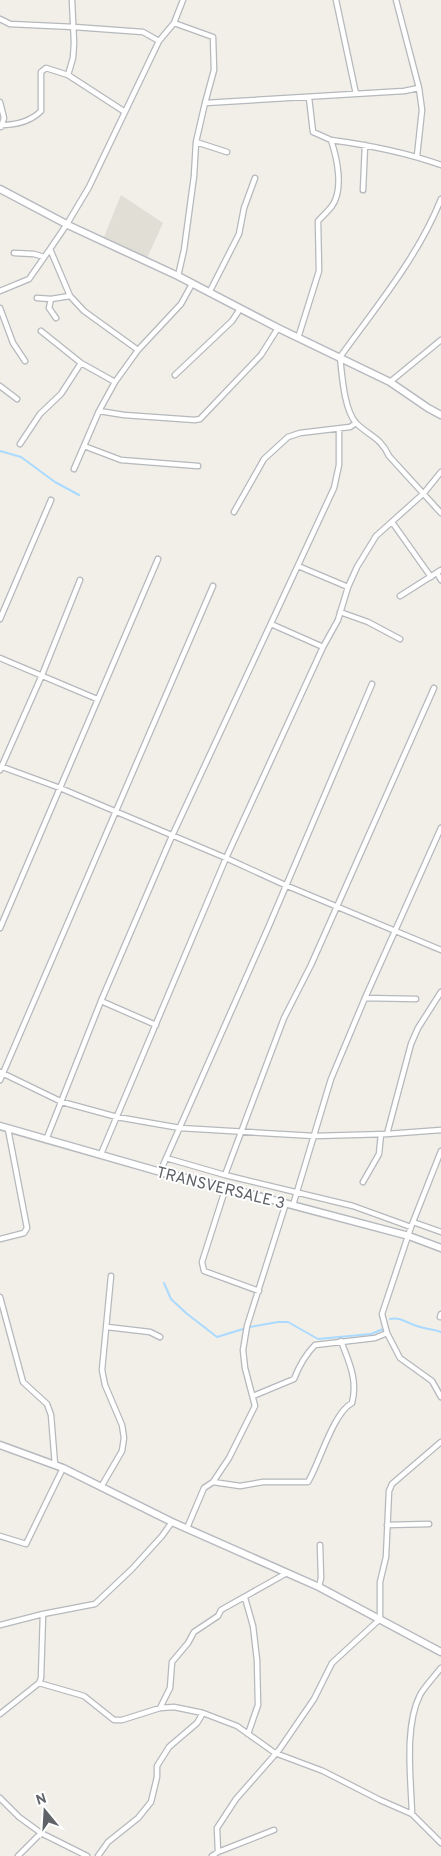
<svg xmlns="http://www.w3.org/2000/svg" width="441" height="1856" font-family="Overpass,sans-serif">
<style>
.education{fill:#e1ded6}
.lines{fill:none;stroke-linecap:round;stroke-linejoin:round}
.stream{stroke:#aadaff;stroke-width:2}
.street-casing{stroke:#b5b8bc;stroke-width:7}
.secondary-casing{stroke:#b6babf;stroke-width:9}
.street{stroke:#fff;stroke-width:4.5}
.secondary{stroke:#fff;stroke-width:6}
.labels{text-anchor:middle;stroke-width:4;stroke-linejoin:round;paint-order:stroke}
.street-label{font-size:16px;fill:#5f6368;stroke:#fff}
</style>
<rect width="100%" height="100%" fill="#f1efe8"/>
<!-- education -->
<path class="education" d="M121,195L163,223L147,258L104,237Z"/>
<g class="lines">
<!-- stream -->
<path class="stream" d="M0,451L21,457L55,482L79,495
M164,1283L171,1299L186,1313L217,1337L243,1329
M390,1319C401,1317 407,1323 417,1326C425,1329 433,1329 441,1332
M250,1327L278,1322H288L318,1339L371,1334L383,1329"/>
<!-- street casing -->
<g class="street-casing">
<path id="street" d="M336,0L356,94
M396,0L419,88L422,110L417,156
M0,19L10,24L74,27L143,32L159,41
M174,23L213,37L214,70L205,103L404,91L419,88
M68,75L73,58L74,43L72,0
M309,98L313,132L331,140
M0,102L4,118L1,127
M1,125C16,125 30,122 41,111V72L46,68L68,75L125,112
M196,142L227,152
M363,190L365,145
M441,199C418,257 376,307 340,357C342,375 344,411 357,424C370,436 381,438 389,456L441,513
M14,253L34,254L44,257
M178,276L184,250L194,176L196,142L205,103
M0,291L29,279L50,249
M209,293L239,234L244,208L255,178
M37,298L51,299L70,296
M51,299L49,308L56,318
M0,308L13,343L25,361
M41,331L81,363
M298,338L319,271L318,221C323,216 328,211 332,206C344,189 337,158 331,140C368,145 405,152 441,165
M138,350L84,311L70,296L50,249L67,224L89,187L159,41L174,23L183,0
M175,375L232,321L240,309
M390,382L441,340
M0,386L17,399
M99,411L124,415L195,420L200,419L261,355L278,328
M20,444L40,414L61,394L81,363L115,382
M84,446L121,460L198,466
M74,469L99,411L115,382L138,350L181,304L192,284
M234,512L264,459L288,437L300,433L350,427L356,423
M392,522L431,577
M298,566L348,587
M437,573L441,580
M400,596L441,570
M340,612L368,622L400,639
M0,619L51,500
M271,624L323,647
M0,658L97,699
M0,766L60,788L226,858L285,885L441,950
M0,770L42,675L80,580
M0,928L158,559
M365,998L416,999
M101,1001L156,1025
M0,1072L62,1102L117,1117L180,1128L314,1136L387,1134L441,1130
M0,1080L213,586
M387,1134L411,1044L418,1028L441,992
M46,1140L101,1001L172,836L334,488L339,465V429
M441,1151L411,1227L382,1314L387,1333L400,1358L432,1381L441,1397
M101,1154L226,858L323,647L338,620L348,587L357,567L376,536L424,493L441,472
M166,1158L225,1175L353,1206L411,1227
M160,1172L268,928L372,684
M225,1175L284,1018L311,965L434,688
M363,1182L379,1154L381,1134
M226,1187L202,1262L204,1271L259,1291
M293,1205L331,1079L365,998L441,828
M413,1222L441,1232
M0,1239L24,1233L27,1228L8,1129
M0,1297L23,1382L47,1404L51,1415L55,1465
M440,1317L441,1314
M107,1327L150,1332L160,1337
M253,1396L294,1379C299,1366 305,1355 315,1345L375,1338L387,1333
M213,1482L240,1486L263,1482H308C320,1462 333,1413 352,1403C358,1380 349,1362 341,1341
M101,1487L122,1451L124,1438L122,1425L105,1385L102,1370L111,1276
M387,1525L429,1524
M187,1528L204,1488L213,1482L229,1458L255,1406L245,1368L243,1350L247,1326L286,1203
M0,1536L26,1544L63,1468
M319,1587L321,1578L320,1545
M245,1598L253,1626L257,1660L258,1705L248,1734
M0,1625L43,1614L95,1604L132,1569L162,1536L172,1522
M39,1683L84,1696L114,1720H122L160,1708L174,1707L203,1713L237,1726L275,1753L323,1771L380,1800L412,1814L441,1843
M160,1708L170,1688L172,1662L188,1643L194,1632L218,1616L221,1610L285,1574
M0,1714L39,1683L41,1678L43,1614
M0,1798L19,1817L41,1833L87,1856
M412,1814C411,1779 404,1727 420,1695C425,1686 434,1677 441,1668
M218,1852L217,1828L236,1799L279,1750L314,1699L332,1663L380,1619V1582L386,1557L389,1491L392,1484L441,1442
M18,1856L41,1833
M98,1856L108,1842L138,1818L151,1802L157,1777V1766L169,1747L197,1723L203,1713
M212,1856L218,1852L274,1830"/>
</g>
<!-- secondary casing -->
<g class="secondary-casing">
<path id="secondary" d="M0,189L70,226L178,276L278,328L390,382L428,408L441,415
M0,1126L164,1173L220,1186L409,1236L441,1248
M0,1445L63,1468L172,1522L319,1587L441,1652"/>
</g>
<!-- street -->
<use href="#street" class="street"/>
<!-- secondary -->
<use href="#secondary" class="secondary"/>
</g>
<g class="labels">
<!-- street labels -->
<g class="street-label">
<text transform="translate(221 1187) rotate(14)" y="6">TRANSVERSALE 3</text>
</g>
</g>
<!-- north arrow -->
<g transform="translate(45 1811) rotate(342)" stroke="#ffffff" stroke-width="4" paint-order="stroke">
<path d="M0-4L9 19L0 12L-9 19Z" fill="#5f6368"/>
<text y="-8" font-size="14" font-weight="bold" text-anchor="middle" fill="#5f6368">N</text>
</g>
</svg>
